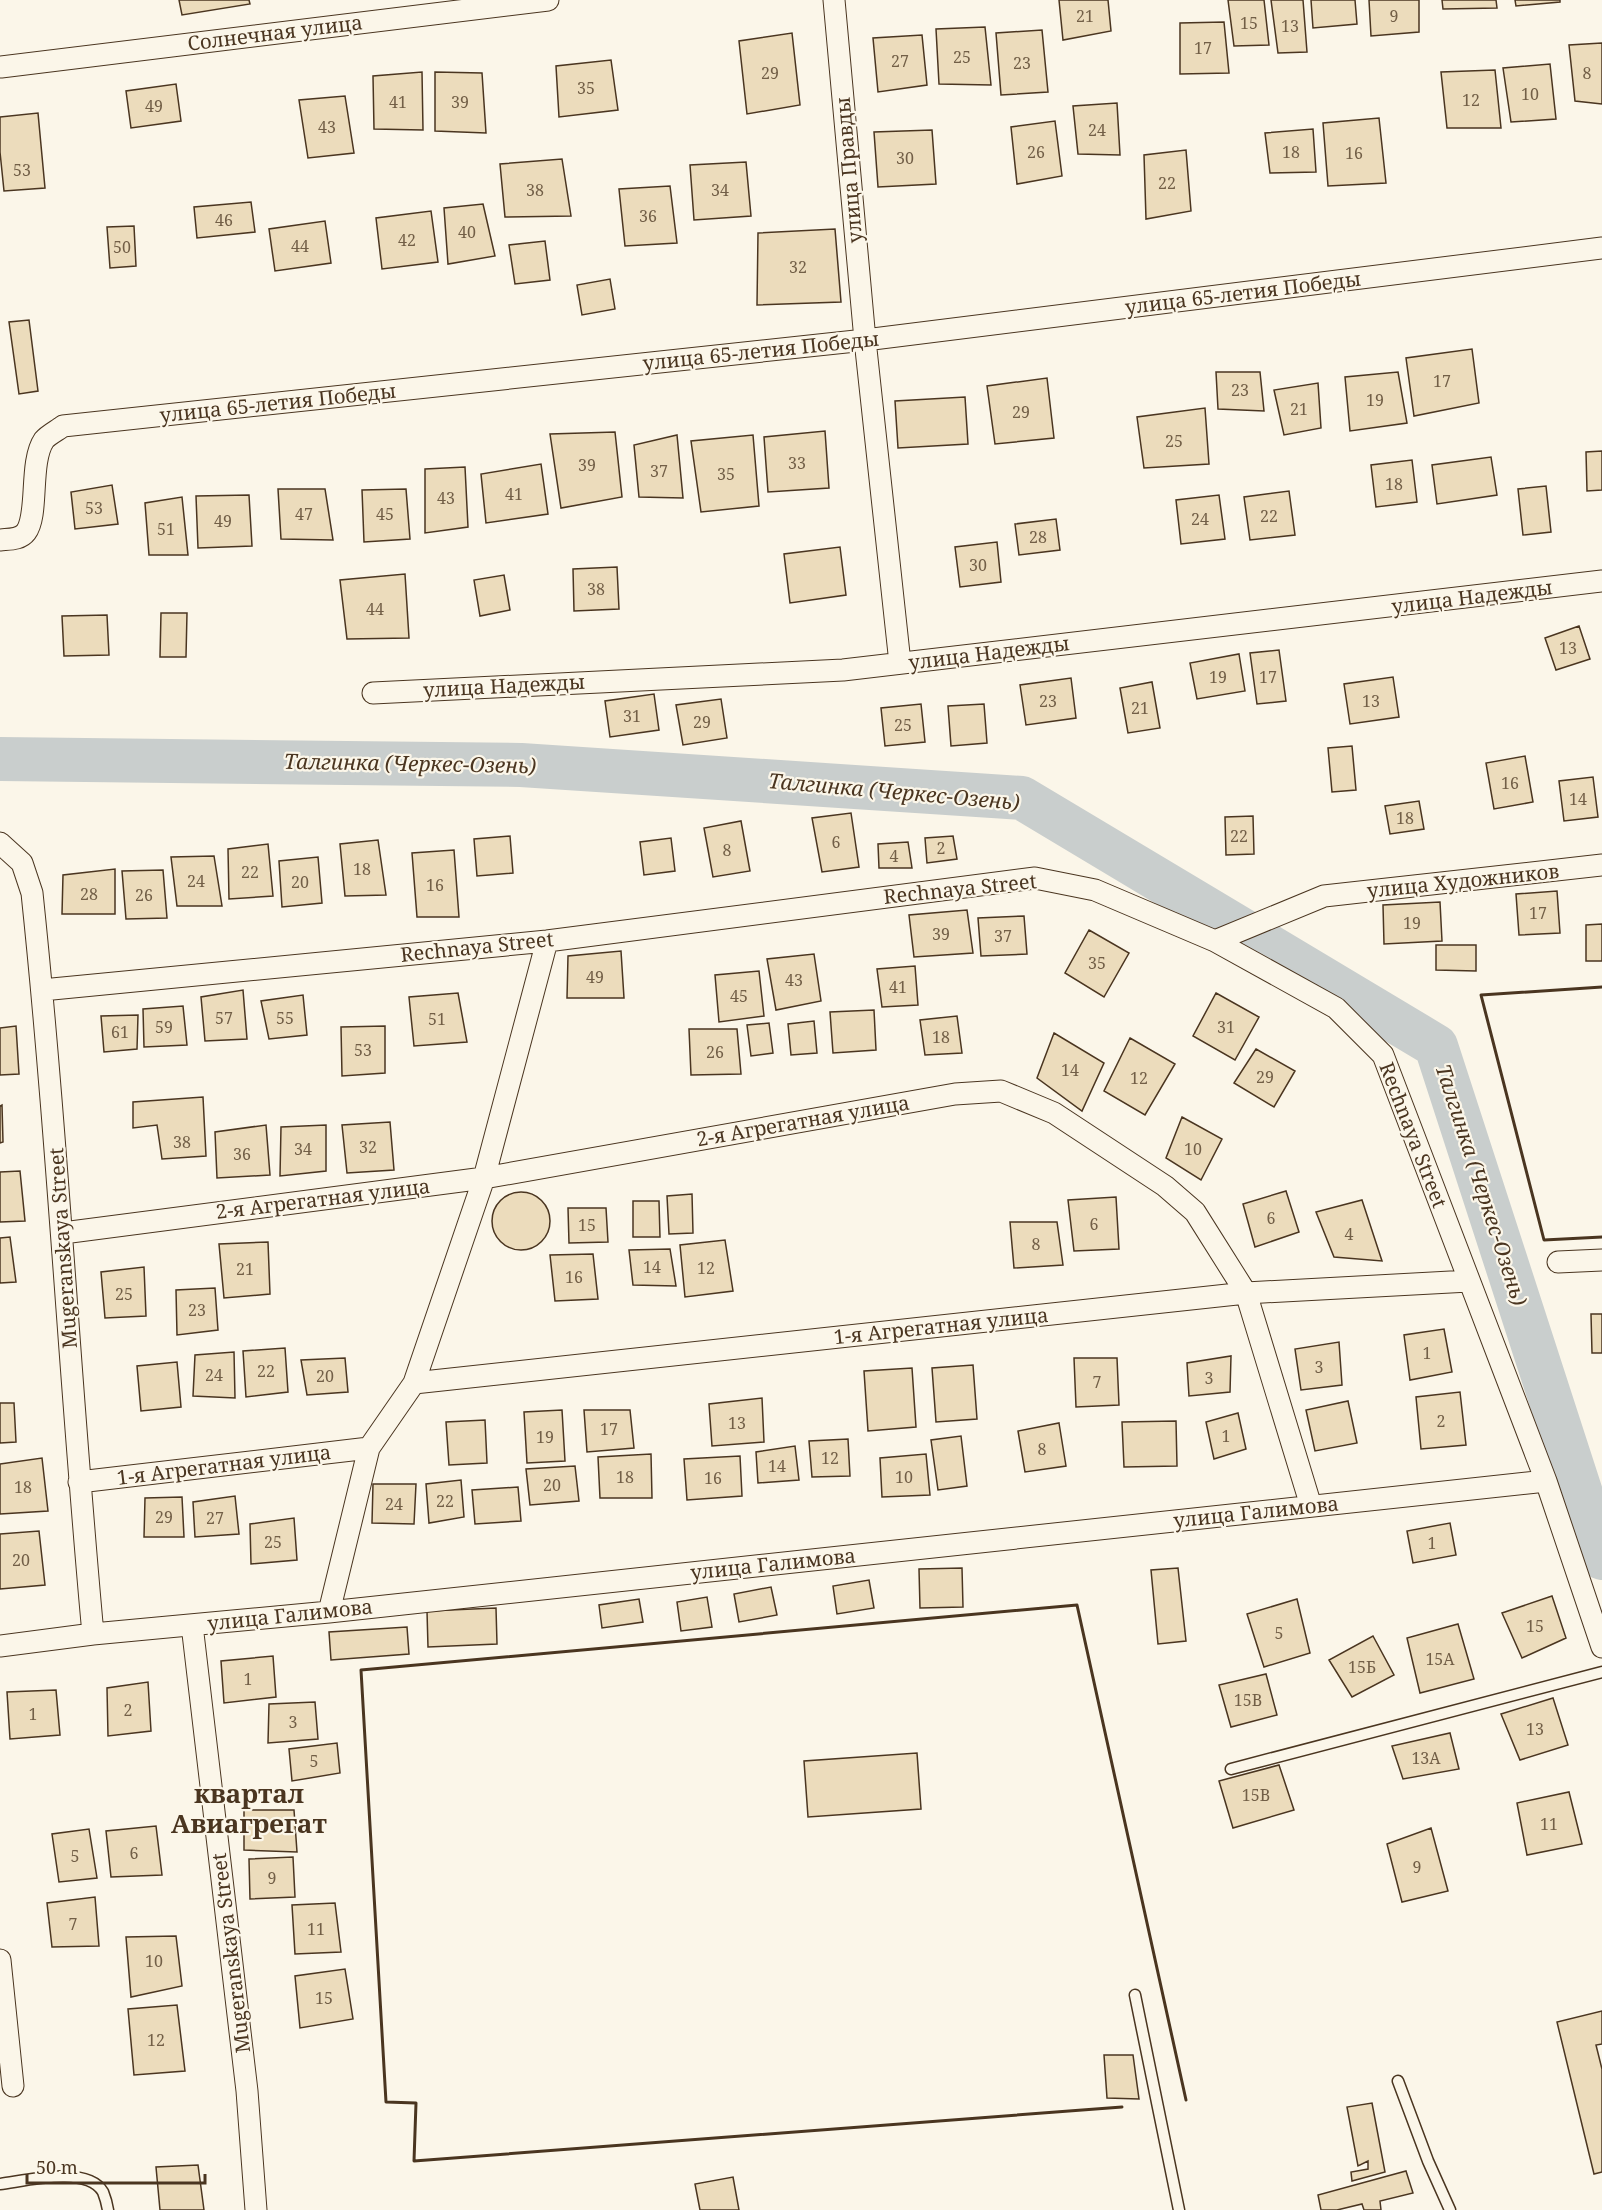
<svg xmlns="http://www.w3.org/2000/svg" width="1602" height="2210" font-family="'Noto Serif',serif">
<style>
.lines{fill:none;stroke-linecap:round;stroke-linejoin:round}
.river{stroke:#c9cecd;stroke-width:44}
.building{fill:#ecdcbc;stroke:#4a3520;stroke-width:1.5}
.service-casing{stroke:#4a3520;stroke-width:13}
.minor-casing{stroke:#4a3520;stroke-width:23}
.service{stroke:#fbf6e9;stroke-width:10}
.minor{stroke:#fbf6e9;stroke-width:21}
.wall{stroke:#4a3520;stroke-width:3}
.labels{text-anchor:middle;stroke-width:4.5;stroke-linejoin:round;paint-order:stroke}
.number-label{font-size:16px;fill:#725f47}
.street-label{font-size:20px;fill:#4a3520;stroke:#fbf6e9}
.water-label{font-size:21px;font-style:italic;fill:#4a3520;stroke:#fbf6e9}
.district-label{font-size:26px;font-weight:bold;fill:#4a3520;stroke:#fbf6e9}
</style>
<rect width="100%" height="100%" fill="#fbf6e9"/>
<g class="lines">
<!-- river -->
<path class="river" d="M0,759L521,765L1022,798L1436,1046L1602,1558"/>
</g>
<!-- building -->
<path class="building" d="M179,0H249L250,4L182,15Z
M1059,0H1108L1111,31L1063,40Z
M1228,0H1264L1269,45L1234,46Z
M1271,0H1303L1307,52L1278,53Z
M1311,0H1355L1357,24L1313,28Z
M1369,0H1419V32L1371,36Z
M1442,0H1496L1497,8L1443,9Z
M1515,0H1560V2L1516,6Z
M1224,22L1229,73L1180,74V23Z
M985,27L991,85L939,84L936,29Z
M1042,30L1048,92L1001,95L996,33Z
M792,33L800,105L747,114L739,41Z
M922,35L927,85L878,92L873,38Z
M1602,43V104L1575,101L1569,45Z
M611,60L618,110L559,117L556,66Z
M1550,64L1556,119L1511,122L1503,68Z
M1495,70L1501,128H1447L1441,72Z
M422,72L423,130L374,129L373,76Z
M435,72L482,73L486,133L435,131Z
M176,84L181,121L131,128L126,91Z
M345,96L354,153L308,158L299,100Z
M1117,103L1120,155L1078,154L1073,106Z
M38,113L45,188L4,191L0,152V117Z
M1379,118L1386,183L1328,186L1323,123Z
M1055,121L1062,176L1017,184L1011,127Z
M1313,129L1316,172L1270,173L1265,133Z
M932,130L936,184L878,187L874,132Z
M1186,150L1191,211L1146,219L1144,155Z
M562,159L571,216L505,217L500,164Z
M746,162L751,216L694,220L690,165Z
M670,186L677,243L625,246L619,189Z
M251,202L255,232L197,238L194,207Z
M483,204L495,256L448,264L444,208Z
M431,211L438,262L382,269L376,218Z
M325,221L331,263L275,271L269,229Z
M134,226L136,266L110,268L107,227Z
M835,229L841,302L757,305L758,233Z
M545,241L550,280L515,284L509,245Z
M610,279L615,309L582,315L577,285Z
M29,320L38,391L19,394L9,322Z
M1472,349L1479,403L1414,416L1406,358Z
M1216,372H1260L1264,411L1218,409Z
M1398,372L1407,423L1350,431L1345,377Z
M1047,378L1054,438L995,444L987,386Z
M1318,383L1321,428L1284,435L1274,390Z
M965,397L968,444L898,448L895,401Z
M1205,408L1209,464L1144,468L1137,417Z
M825,431L829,488L768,492L764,437Z
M615,432L622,497L561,508L550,434Z
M677,435L683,498L639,497L634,445Z
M753,435L759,506L701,512L691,441Z
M1602,451V490L1587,491L1586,452Z
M1491,457L1497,495L1437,504L1432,465Z
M1412,460L1417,502L1376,507L1371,465Z
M541,464L548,514L486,523L481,474Z
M465,467L468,527L425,533V469Z
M112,485L118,524L75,529L71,492Z
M1546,486L1551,532L1523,535L1518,489Z
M278,489H325L333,540L281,539Z
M406,489L410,539L364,542L362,490Z
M1289,491L1295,535L1250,540L1244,497Z
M249,495L252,546L198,548L196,496Z
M1219,495L1225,539L1181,544L1176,500Z
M182,497L188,555H149L145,503Z
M1056,519L1060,550L1019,555L1015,524Z
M997,542L1001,582L960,587L955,547Z
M840,547L846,595L790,603L784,554Z
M617,567L619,609L574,611L573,569Z
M405,574L409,638L347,639L340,580Z
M504,575L510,610L480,616L474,580Z
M161,613H187L186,657H160Z
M107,615L109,655L64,656L62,616Z
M1579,626L1590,659L1556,670L1545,638Z
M1279,650L1286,701L1257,704L1250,653Z
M1239,654L1245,691L1197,699L1190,663Z
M1393,677L1399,717L1350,724L1344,684Z
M1071,678L1076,718L1026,725L1020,685Z
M1152,682L1160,728L1128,733L1120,688Z
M654,694L659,730L610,737L605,701Z
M721,699L727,738L683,745L676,705Z
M921,704L925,742L885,746L881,708Z
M984,704L987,743L951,746L948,706Z
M1352,746L1356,790L1332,792L1328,748Z
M1525,756L1533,802L1494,809L1486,763Z
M1593,777L1598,817L1564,821L1559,781Z
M1419,801L1424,829L1390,834L1385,806Z
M851,813L859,867L822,872L812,818Z
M1253,816L1254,854L1226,855L1225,817Z
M741,821L750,871L713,877L704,828Z
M510,836L513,873L477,876L474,839Z
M953,836L957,859L927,863L925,838Z
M671,838L675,871L644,875L640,842Z
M378,840L386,895L345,896L340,844Z
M908,842L912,868H879L878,844Z
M268,844L273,896L229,899L228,849Z
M454,850L459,917H417L412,853Z
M214,856L222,906H177L171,857Z
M318,857L322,903L282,907L279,861Z
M115,869V914H62L63,875Z
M163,870L167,918L126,919L122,871Z
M1557,891L1560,933L1519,935L1516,894Z
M1440,902L1442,941L1384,944L1383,905Z
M967,910L973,953L914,957L909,915Z
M1024,916L1027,954L981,956L978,918Z
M1602,924V961H1586V925Z
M1089,930L1129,953L1104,997L1065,973Z
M1436,945H1476V971L1436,970Z
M621,951L624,998H567L568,956Z
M814,954L821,1001L776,1010L767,959Z
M915,966L918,1005L882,1007L877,969Z
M759,971L764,1016L719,1022L715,975Z
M243,990L247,1039L205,1041L201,997Z
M458,993L467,1042L414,1046L409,997Z
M1216,993L1259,1017L1235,1060L1193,1036Z
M303,995L307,1035L269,1039L261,1001Z
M183,1006L187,1045L144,1047L143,1009Z
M874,1010L876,1050L833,1053L830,1012Z
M138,1015L137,1049L104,1052L101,1016Z
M957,1016L962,1053L925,1055L920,1020Z
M814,1021L817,1053L791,1055L788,1024Z
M769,1023L773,1053L751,1056L747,1025Z
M16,1026L19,1074L0,1075V1028Z
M385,1026V1073L342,1076L341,1027Z
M689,1029H737L741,1074L691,1075Z
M1054,1033L1104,1063L1082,1111L1037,1078Z
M1130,1038L1175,1064L1145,1115L1104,1091Z
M1256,1049L1295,1071L1274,1107L1234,1083Z
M203,1097L206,1156L162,1159L157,1125L133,1128V1102Z
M2,1105L3,1142L0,1143V1106Z
M1182,1117L1222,1139L1201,1180L1166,1158Z
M390,1122L394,1170L347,1173L342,1125Z
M266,1125L270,1175L217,1178L215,1132Z
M326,1125V1171L280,1176L281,1127Z
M20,1171L25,1221L0,1222V1172Z
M1286,1191L1299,1232L1255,1247L1243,1204Z
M492 1221a29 29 0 1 1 58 0a29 29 0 1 1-58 0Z
M692,1194L693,1233L669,1234L667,1196Z
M1116,1197L1119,1249L1074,1251L1068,1200Z
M1362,1200L1382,1261L1334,1257L1316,1212Z
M633,1201H659L660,1237H633Z
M568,1208H606L608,1242L569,1243Z
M1010,1222H1057L1063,1265L1014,1268Z
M10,1237L16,1282L0,1283V1238Z
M725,1240L733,1291L685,1297L680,1245Z
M268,1242L270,1294L224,1298L219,1244Z
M670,1249L676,1286L633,1285L629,1250Z
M593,1254L598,1299L555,1301L550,1255Z
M144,1267L146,1316L105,1318L101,1272Z
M215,1288L218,1330L177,1335L176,1290Z
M1591,1314H1602V1353H1592Z
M1444,1329L1452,1372L1410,1380L1404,1335Z
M1339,1342L1342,1385L1301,1390L1295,1349Z
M285,1348L288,1392L246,1397L243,1351Z
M234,1352L235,1398L193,1396L195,1355Z
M1231,1356L1230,1392L1189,1396L1187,1363Z
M345,1358L348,1392L307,1395L301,1360Z
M1074,1358H1117L1119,1405L1076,1407Z
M177,1362L181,1407L141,1411L137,1366Z
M973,1365L977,1419L936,1422L932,1368Z
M912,1368L916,1427L868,1431L864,1371Z
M1460,1392L1466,1445L1421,1449L1416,1397Z
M762,1398L764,1442L712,1446L709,1404Z
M1348,1401L1357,1443L1315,1451L1306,1410Z
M0,1403H14L16,1442L0,1443Z
M562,1410L565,1461L527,1463L524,1412Z
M584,1410H630L634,1448L587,1452Z
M1238,1413L1246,1449L1214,1459L1206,1422Z
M485,1420L487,1463L449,1465L446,1422Z
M1176,1421L1177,1466L1124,1467L1122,1422Z
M1059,1423L1066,1466L1025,1472L1018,1431Z
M961,1436L967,1486L938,1490L931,1440Z
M848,1439L850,1476L812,1477L809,1441Z
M795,1446L799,1480L758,1483L756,1452Z
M651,1454L652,1498H600L598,1457Z
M926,1454L930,1495L882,1497L880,1458Z
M740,1456L742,1496L687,1500L684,1459Z
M42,1458L48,1511L0,1514V1464Z
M575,1466L579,1501L530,1505L526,1469Z
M461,1480L464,1517L429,1523L426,1484Z
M373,1484H416L414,1524L372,1523Z
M518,1487L521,1521L475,1524L472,1490Z
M235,1496L239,1534L195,1537L193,1502Z
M182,1497L184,1537H144L145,1498Z
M294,1518L297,1560L251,1564L250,1524Z
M1450,1523L1456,1555L1413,1563L1407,1531Z
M39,1531L45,1585L0,1589V1534Z
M962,1568L963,1607L920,1608L919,1569Z
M1178,1568L1186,1641L1158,1644L1151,1570Z
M869,1580L874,1608L837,1614L833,1586Z
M771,1587L777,1615L739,1622L734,1594Z
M1552,1596L1566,1638L1522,1658L1502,1613Z
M707,1597L712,1627L681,1631L677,1602Z
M639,1599L643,1622L602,1628L599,1605Z
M1297,1599L1310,1653L1264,1667L1247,1614Z
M496,1608L497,1644L428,1647L427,1611Z
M1458,1624L1474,1679L1420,1693L1407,1638Z
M407,1627L409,1654L331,1660L329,1632Z
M1373,1636L1394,1675L1352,1697L1329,1660Z
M273,1656L276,1697L224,1703L221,1661Z
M1266,1674L1277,1715L1231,1727L1219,1685Z
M148,1682L151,1731L108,1736L107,1688Z
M56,1690L60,1735L10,1739L7,1692Z
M1553,1698L1568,1745L1520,1760L1501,1714Z
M315,1702L318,1739L268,1743L269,1704Z
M1450,1733L1459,1769L1403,1779L1392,1746Z
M337,1743L340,1773L292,1781L289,1749Z
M917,1753L921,1809L808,1817L804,1761Z
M1279,1765L1294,1810L1233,1828L1219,1781Z
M1569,1792L1582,1844L1527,1855L1517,1803Z
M244,1810H294L297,1852L244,1850Z
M156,1826L162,1875L111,1877L106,1831Z
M1431,1828L1448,1891L1402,1902L1387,1844Z
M89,1829L97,1878L59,1882L52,1834Z
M293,1857L295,1897L250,1899L249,1859Z
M95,1897L99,1946L52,1947L47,1903Z
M335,1903L341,1952L295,1954L292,1905Z
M176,1936L182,1986L131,1997L126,1937Z
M345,1969L353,2019L300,2028L295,1976Z
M177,2005L185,2071L134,2075L128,2009Z
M1602,2011V2044L1596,2045L1602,2069V2172L1594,2174L1557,2022Z
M1104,2055H1133L1139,2099L1107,2098Z
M1372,2103L1385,2172L1352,2181L1351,2172L1368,2169V2161L1358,2166L1347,2107Z
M198,2165L204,2210H160L156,2167Z
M1406,2171L1413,2193L1380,2201L1381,2210H1364L1362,2204L1337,2210H1321L1318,2195Z
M733,2177L739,2210H700L695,2184Z"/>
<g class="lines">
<!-- service casing -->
<g class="service-casing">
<path id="service" d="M1231,1769L1602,1672
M1135,1995L1179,2210
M1398,2081L1428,2161L1450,2210
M0,2184C25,2181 87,2165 103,2192C105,2197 107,2204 108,2210"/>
</g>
<!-- minor casing -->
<g class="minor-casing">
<path id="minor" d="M834,0L865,340L900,663
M1,67L548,0
M0,540C9,539 20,540 26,532C39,515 29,462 44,440C48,435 58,430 63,426L865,340L1602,248
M373,693L843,670L1602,581
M0,843L22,863L32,893C58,1140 70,1387 93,1634
M1215,941L1324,896L1602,865
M42,990L547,941L1035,878L1095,890L1215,941L1336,1008L1383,1055L1546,1481L1602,1647
M63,1233L484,1178L955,1094L1001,1091L1054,1113L1165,1186L1195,1212L1246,1293L1311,1506
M1558,1262L1602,1260
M414,1383L1246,1293L1469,1281
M79,1482L369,1448
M329,1612L369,1448L414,1383L484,1178L547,941
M192,1625L247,2091L256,2210
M0,1646L93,1634L329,1612L1546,1481
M0,1960L13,2086"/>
</g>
<!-- service -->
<use href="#service" class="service"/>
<!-- minor -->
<use href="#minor" class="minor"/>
<!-- wall -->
<path class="wall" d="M1602,987L1481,995L1544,1240L1602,1237
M1122,2107L414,2161L416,2103L386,2102L361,1670L1077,1605L1186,2100"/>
</g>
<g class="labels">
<!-- number labels -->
<g class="number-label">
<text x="1085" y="22">21</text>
<text x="1394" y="22">9</text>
<text x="1249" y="29">15</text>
<text x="1290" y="32">13</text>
<text x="1203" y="54">17</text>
<text x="962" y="63">25</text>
<text x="900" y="67">27</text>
<text x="1022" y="69">23</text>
<text x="770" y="79">29</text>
<text x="1587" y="79">8</text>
<text x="586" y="94">35</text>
<text x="1530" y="100">10</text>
<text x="1471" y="106">12</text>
<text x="398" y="108">41</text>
<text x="460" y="108">39</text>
<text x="154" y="112">49</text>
<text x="327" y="133">43</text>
<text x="1097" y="136">24</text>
<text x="1036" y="158">26</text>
<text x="1291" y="158">18</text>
<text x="1354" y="159">16</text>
<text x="905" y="164">30</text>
<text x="22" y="176">53</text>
<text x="1167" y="189">22</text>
<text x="535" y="196">38</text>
<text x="720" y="196">34</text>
<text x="648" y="222">36</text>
<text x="224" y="226">46</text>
<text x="467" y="238">40</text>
<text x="407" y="246">42</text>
<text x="300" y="252">44</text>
<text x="122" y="253">50</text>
<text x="798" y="273">32</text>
<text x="1442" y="387">17</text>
<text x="1240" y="396">23</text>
<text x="1375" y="406">19</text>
<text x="1299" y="415">21</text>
<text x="1021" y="418">29</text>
<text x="1174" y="447">25</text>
<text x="797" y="469">33</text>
<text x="587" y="471">39</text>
<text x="659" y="477">37</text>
<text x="726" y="480">35</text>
<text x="1394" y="490">18</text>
<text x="514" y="500">41</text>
<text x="446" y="504">43</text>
<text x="94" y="514">53</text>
<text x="304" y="520">47</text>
<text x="385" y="520">45</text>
<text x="1269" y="522">22</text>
<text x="1200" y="525">24</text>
<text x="223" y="527">49</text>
<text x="166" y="535">51</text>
<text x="1038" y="543">28</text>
<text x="978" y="571">30</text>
<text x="596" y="595">38</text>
<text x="375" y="615">44</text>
<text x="1568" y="654">13</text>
<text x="1218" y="683">19</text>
<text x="1268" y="683">17</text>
<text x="1048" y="707">23</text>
<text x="1371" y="707">13</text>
<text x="1140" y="714">21</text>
<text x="632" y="722">31</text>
<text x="702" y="728">29</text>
<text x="903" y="731">25</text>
<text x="1510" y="789">16</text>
<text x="1578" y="805">14</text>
<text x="1405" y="824">18</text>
<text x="1239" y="842">22</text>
<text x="836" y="848">6</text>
<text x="941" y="854">2</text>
<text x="727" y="856">8</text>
<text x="894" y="862">4</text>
<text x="362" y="875">18</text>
<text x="250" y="878">22</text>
<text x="196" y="887">24</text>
<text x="300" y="888">20</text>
<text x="435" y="891">16</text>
<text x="89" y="900">28</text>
<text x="144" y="901">26</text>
<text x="1538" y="919">17</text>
<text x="1412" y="929">19</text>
<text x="941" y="940">39</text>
<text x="1003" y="942">37</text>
<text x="1097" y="969">35</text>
<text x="595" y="983">49</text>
<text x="794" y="986">43</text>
<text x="898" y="993">41</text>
<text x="739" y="1002">45</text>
<text x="224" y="1024">57</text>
<text x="285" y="1024">55</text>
<text x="437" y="1025">51</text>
<text x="164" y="1033">59</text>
<text x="1226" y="1033">31</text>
<text x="120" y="1038">61</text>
<text x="941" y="1043">18</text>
<text x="363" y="1056">53</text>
<text x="715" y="1058">26</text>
<text x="1070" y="1076">14</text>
<text x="1265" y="1083">29</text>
<text x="1139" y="1084">12</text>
<text x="182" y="1148">38</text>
<text x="368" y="1153">32</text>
<text x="303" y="1155">34</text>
<text x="1193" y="1155">10</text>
<text x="242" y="1160">36</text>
<text x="1271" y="1224">6</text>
<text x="1094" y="1230">6</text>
<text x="587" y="1231">15</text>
<text x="1349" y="1240">4</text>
<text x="1036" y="1250">8</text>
<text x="652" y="1273">14</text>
<text x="706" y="1274">12</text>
<text x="245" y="1275">21</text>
<text x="574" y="1283">16</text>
<text x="124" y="1300">25</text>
<text x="197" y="1316">23</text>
<text x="1427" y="1359">1</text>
<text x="1319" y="1373">3</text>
<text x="266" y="1377">22</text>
<text x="214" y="1381">24</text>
<text x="325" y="1382">20</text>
<text x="1209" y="1384">3</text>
<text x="1097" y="1388">7</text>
<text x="1441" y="1427">2</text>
<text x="737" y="1429">13</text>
<text x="609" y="1435">17</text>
<text x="1226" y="1442">1</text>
<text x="545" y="1443">19</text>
<text x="1042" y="1455">8</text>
<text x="830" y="1464">12</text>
<text x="777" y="1472">14</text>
<text x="625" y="1483">18</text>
<text x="904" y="1483">10</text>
<text x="713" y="1484">16</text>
<text x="552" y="1491">20</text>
<text x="23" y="1493">18</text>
<text x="445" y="1507">22</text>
<text x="394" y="1510">24</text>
<text x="164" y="1523">29</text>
<text x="215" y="1524">27</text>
<text x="273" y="1548">25</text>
<text x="1432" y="1549">1</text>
<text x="21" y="1566">20</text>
<text x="1535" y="1632">15</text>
<text x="1279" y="1639">5</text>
<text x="1440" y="1665">15А</text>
<text x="1362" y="1673">15Б</text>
<text x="248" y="1685">1</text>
<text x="1248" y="1706">15В</text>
<text x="128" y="1716">2</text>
<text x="33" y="1720">1</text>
<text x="293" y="1728">3</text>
<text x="1535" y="1735">13</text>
<text x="1426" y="1764">13А</text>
<text x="314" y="1767">5</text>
<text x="1256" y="1801">15В</text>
<text x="1549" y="1830">11</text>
<text x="134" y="1859">6</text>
<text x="75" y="1862">5</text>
<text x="1417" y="1873">9</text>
<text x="272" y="1884">9</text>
<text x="73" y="1930">7</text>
<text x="316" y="1935">11</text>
<text x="154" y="1967">10</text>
<text x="324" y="2004">15</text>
<text x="156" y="2046">12</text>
</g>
<!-- street labels -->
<g class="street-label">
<text transform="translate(275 33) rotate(-7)" y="7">Солнечная улица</text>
<text transform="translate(849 170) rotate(-95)" y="7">улица Правды</text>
<text transform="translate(1243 293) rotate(-7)" y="7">улица 65-летия Победы</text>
<text transform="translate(761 351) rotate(-6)" y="7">улица 65-летия Победы</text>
<text transform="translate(278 403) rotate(-6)" y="7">улица 65-летия Победы</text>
<text transform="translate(1472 597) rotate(-7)" y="7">улица Надежды</text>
<text transform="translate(989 653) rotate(-7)" y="7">улица Надежды</text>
<text transform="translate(504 686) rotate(-3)" y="7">улица Надежды</text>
<text transform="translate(1463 881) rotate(-6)" y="7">улица Художников</text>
<text transform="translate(960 889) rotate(-6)" y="7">Rechnaya Street</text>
<text transform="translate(477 947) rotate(-6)" y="7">Rechnaya Street</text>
<text transform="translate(803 1121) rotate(-10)" y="7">2-я Агрегатная улица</text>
<text transform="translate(1413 1135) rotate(69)" y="7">Rechnaya Street</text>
<text transform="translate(323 1199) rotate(-7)" y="7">2-я Агрегатная улица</text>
<text transform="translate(63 1248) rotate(-94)" y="7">Mugeranskaya Street</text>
<text transform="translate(941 1326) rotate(-6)" y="7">1-я Агрегатная улица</text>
<text transform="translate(224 1465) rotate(-7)" y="7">1-я Агрегатная улица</text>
<text transform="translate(1256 1512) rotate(-6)" y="7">улица Галимова</text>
<text transform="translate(773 1564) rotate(-6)" y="7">улица Галимова</text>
<text transform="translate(290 1615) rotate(-6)" y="7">улица Галимова</text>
<text transform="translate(231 1953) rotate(-97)" y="7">Mugeranskaya Street</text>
</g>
<!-- water labels -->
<g class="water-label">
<text transform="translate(410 764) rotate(1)" y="7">Талгинка (Черкес-Озень)</text>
<text transform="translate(894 792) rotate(5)" y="7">Талгинка (Черкес-Озень)</text>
<text transform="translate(1481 1185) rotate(72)" y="7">Талгинка (Черкес-Озень)</text>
</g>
<!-- district labels -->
<g class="district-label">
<text x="249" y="1803">квартал<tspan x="249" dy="30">Авиагрегат</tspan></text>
</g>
</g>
<!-- scale -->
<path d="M27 2174v9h178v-9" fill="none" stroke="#4a3520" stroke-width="3"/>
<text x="36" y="2174" font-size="18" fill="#4a3520" stroke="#fbf6e9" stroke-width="4.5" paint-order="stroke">50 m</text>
</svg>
